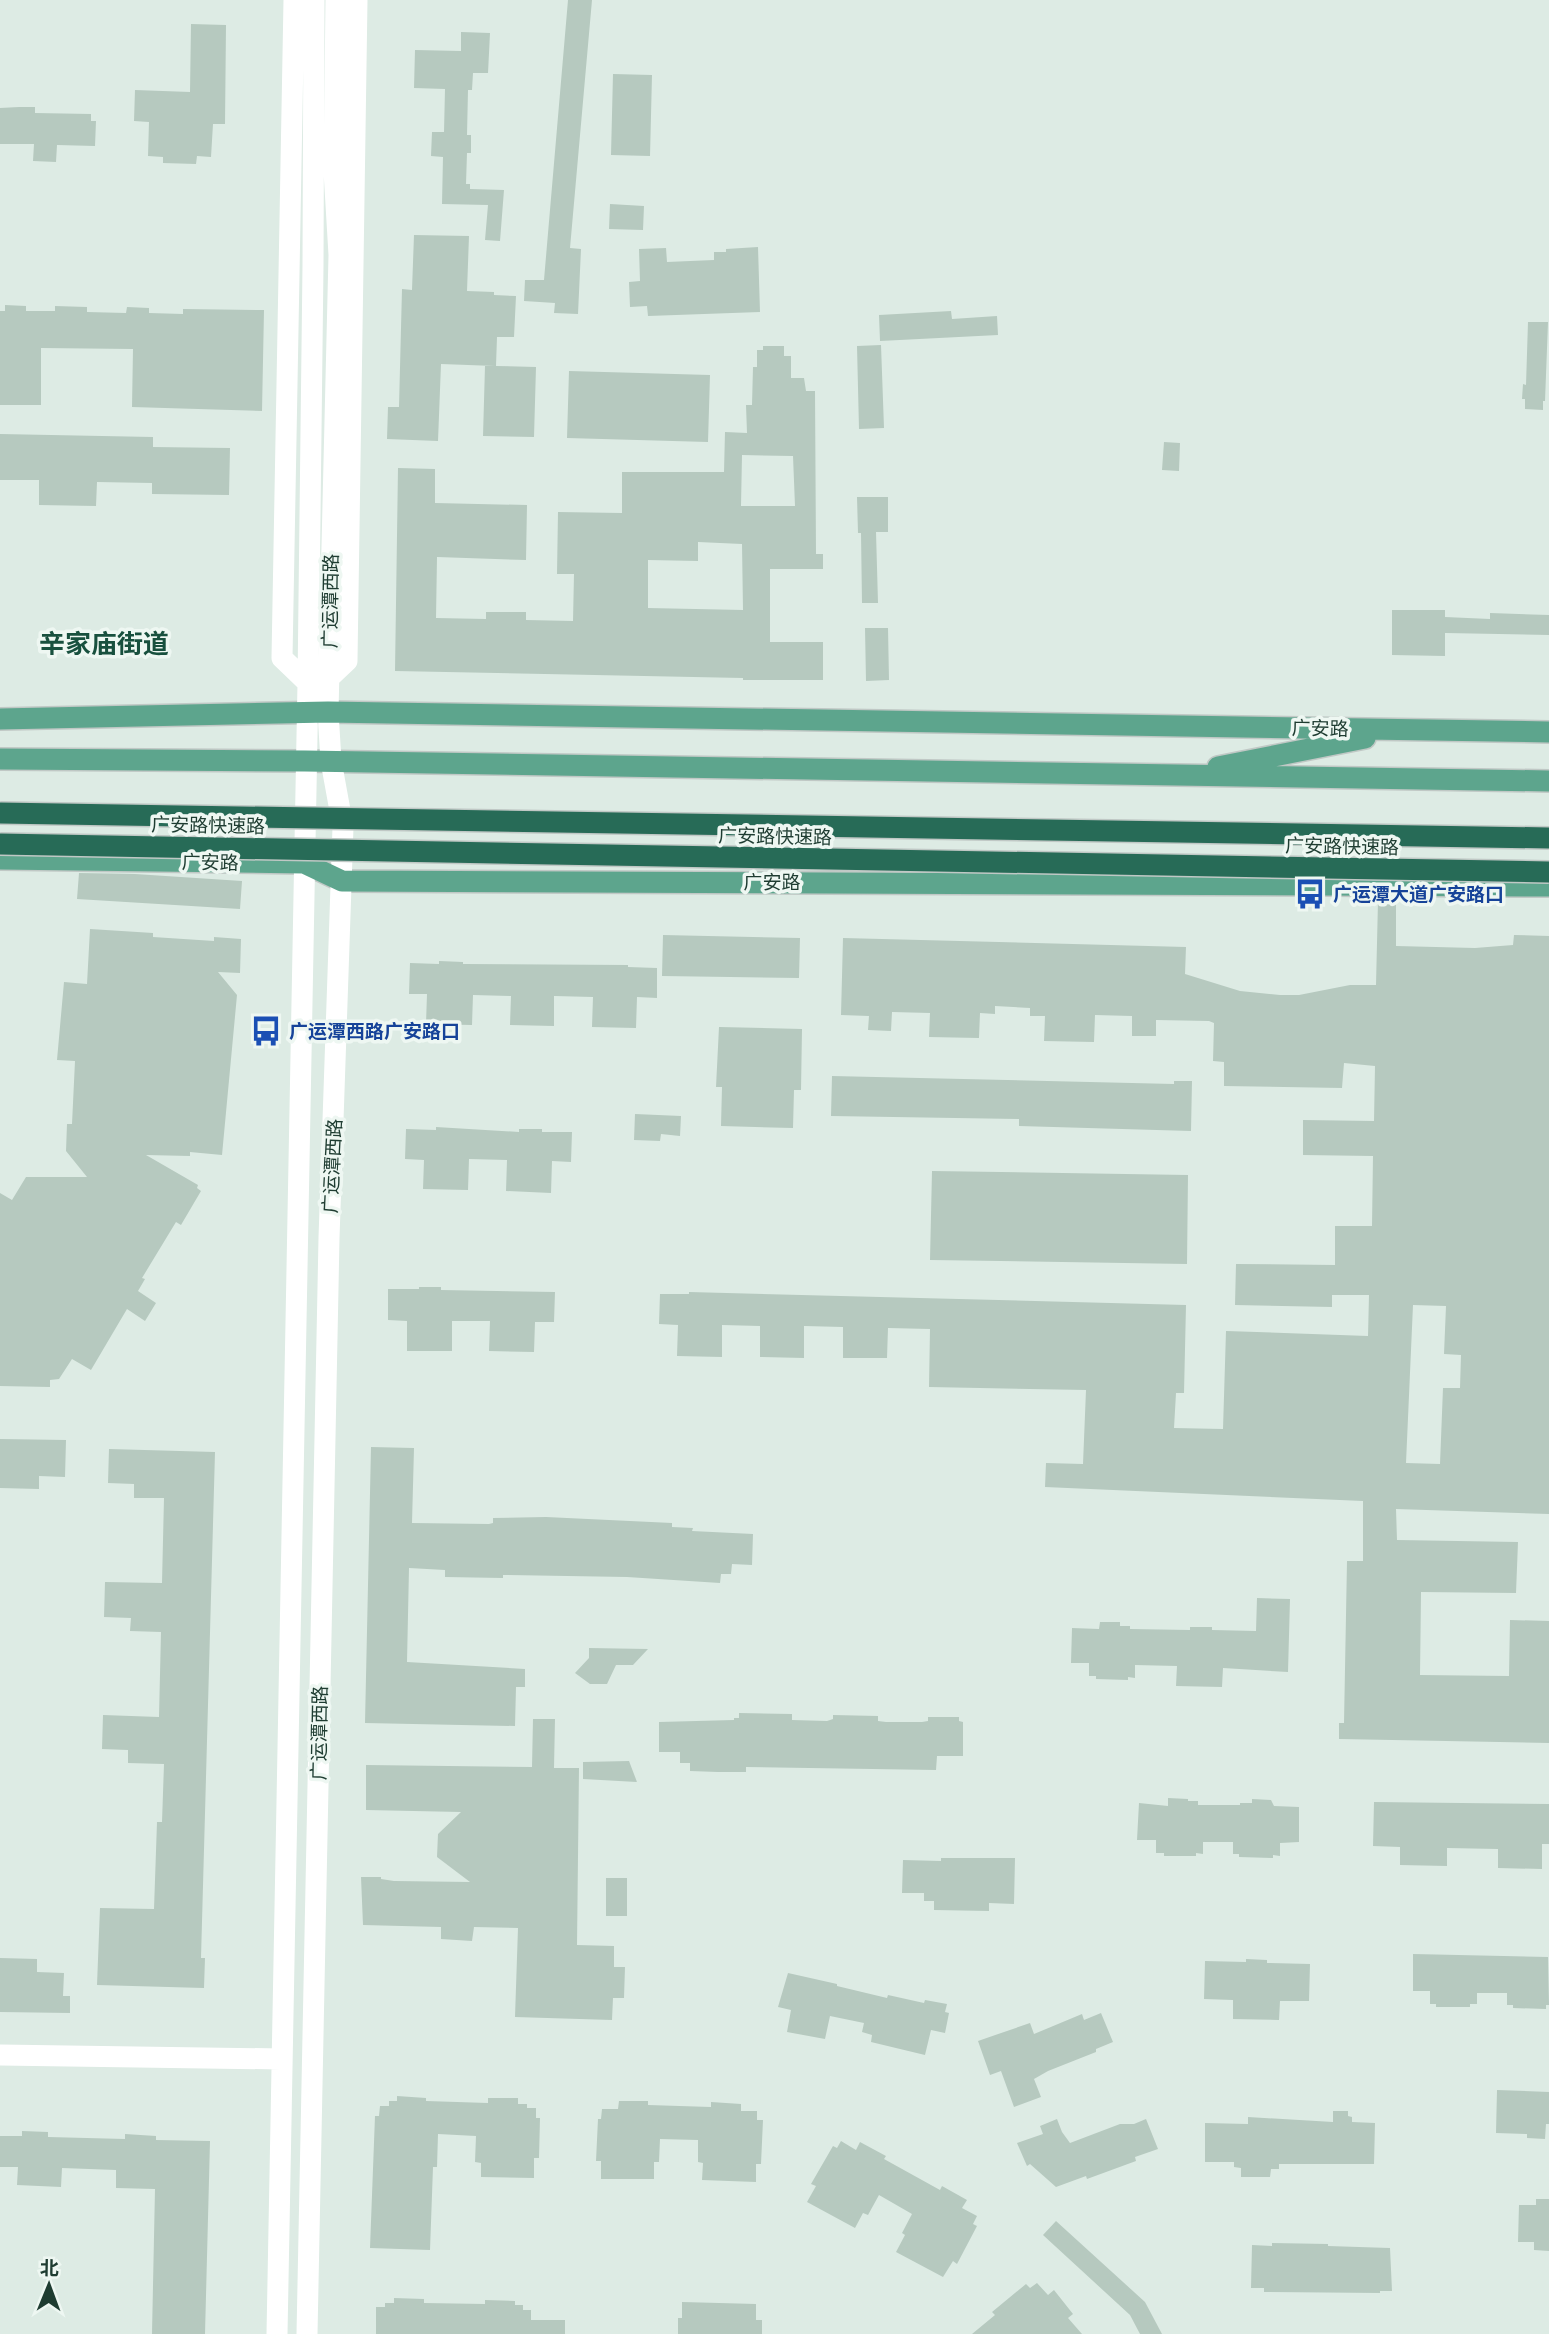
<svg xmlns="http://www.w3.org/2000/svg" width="1549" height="2334" font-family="'Nunito Sans','Noto Sans SC',sans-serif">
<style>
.building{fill:#b6c9bf;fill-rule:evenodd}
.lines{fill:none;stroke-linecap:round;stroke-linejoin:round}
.major-casing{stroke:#c0c8c5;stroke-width:24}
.minor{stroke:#fff;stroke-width:21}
.major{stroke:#5da58d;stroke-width:21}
.highway-bridge-casing{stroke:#c0c8c5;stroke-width:24;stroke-linecap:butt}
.highway-bridge{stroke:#276b57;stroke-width:21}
.labels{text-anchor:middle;stroke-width:7;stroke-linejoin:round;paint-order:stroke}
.street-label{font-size:19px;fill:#1e3c31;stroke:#eef7f2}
.transit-label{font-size:19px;font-weight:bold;fill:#164399;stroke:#eef7f2;text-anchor:start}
.district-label{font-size:26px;font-weight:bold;fill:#18503e;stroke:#eef7f2}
</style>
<rect width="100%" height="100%" fill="#ddebe4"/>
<!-- building -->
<path class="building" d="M568,0H592L570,248L581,249L578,314L554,313L555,303L524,301L525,280H544Z
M191,24L226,25L225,124H213L211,157L197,156L196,164L163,163V157L148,156L149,122L134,121L135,90L190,92Z
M461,32L490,33L488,73H473L472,90H468L467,135H471V153H467L466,184H470V189L504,190L500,241L485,240L488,205L442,204L443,157L431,156L432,132H444L445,89L414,88L415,50L461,51Z
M613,74L652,75L650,156L611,155Z
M19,107H35V113L91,114V121H96L95,146L57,145L56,162L33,161L34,144H0V108Z
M610,204L644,206L643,230L609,229Z
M414,235L469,236L467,291L494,292V295L516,296L514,337H497L496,366L536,367L534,437L483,436L485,366H495L441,364L438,441L387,439L388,407H399L402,289L412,290Z
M758,247L760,312L648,316L647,306L630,307L629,282L640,281L639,249L666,248L667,262L714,260V252H726V249Z
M5,305L26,306V311H55V306L87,307V312L126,313L127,307L149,308V313L183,314V309L264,310L262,411L132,407L133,349L41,348V405H0V311H5Z
M951,311L952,319L997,316L998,335L880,341L879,315Z
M1528,322H1548L1545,401H1543V410L1525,409V399H1522L1523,384L1526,385Z
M881,345L884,428L859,429L857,346Z
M763,346H784V356H791V378H804L806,391H815L816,554H823V569H770V642H823V680H743V678L395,671L398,468L435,469V503L527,505L526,560L437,557L436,618L486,619V612H526V620L573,621L574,574H557L558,512L622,513V472H724L725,432L747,433L746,405H752L753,367H757V350H763ZM742,455L793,456L795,506H741ZM698,542L742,544L743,610L648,608V560L698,561Z
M569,371L710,375L708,442L567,438Z
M0,434L153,437V447L230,448L229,495L152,494V483L97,482L96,506L39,505V480H0Z
M1164,442L1180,443L1179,471L1162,470Z
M857,497H888V532H876L878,603H862L861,533H858Z
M1392,610H1445V617L1490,619V613L1549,615V635L1445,633V656L1392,655Z
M865,628H888L889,680L866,681Z
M79,873L135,874L242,881L240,909L77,899Z
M1378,901H1396V946L1475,948L1513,945L1514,935L1549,936V1514L1396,1509L1397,1540L1518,1542L1516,1593L1421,1592L1420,1675L1509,1676L1510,1620L1549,1621V1743L1339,1739V1723H1344L1347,1561H1363V1501L1045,1487L1046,1463L1083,1464L1086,1390L929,1387L930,1329L888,1328L887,1358H843V1327L804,1326V1358L760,1357V1326L722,1325V1357L677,1356L678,1325L659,1324L660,1294H689V1292L1186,1305L1184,1393H1176L1174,1428L1223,1429L1226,1331L1368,1336L1369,1295H1332V1307L1235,1305L1236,1264L1335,1265V1226H1372L1373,1156L1303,1155V1120L1374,1121L1375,1066L1344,1063L1342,1088L1224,1086V1062L1213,1061L1214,1023L1209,1021L1156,1020V1036H1132V1016L1095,1015L1094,1042L1044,1041L1045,1016H1030V1008L995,1006V1014L980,1013L979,1038L929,1037L930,1013L892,1012L891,1031L868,1030L869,1016L841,1015L843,938L1186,947L1185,974L1240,991L1280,995H1299L1350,985H1376ZM1413,1305L1446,1306L1444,1354L1461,1355L1460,1388H1443L1440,1464L1406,1463Z
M90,929L153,933V937L214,941V937L241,939L240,973L218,972L237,995L222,1155L190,1152V1156L146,1155L198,1185L197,1188L201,1191L181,1225L176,1222L142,1278L145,1279L138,1291L156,1303L145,1321L127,1309L91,1370L72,1359L59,1379L50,1380V1387L0,1386V1193L12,1200L26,1177H87L66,1151L67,1124H72L75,1061L57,1060L64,982L87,984Z
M663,935L800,938L799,978L662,976Z
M439,961L463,962V964L628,965V967L657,968V998L637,997L636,1028L592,1027L593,997L554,996V1026L510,1025L511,996L473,995L472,1025L426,1024L427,994H409L410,963L439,964Z
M719,1027L802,1029L801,1090H794L793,1128L721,1126L722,1087H716Z
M832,1076L1174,1084V1081H1192L1191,1131L1019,1126V1119L831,1116Z
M635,1114L681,1116L680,1136L661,1134L660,1141L634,1140Z
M436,1127L519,1132V1129H542V1132H572L571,1162L552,1161L551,1193L506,1191L507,1160L469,1159L468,1190L423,1189L424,1160L405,1159L406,1129L436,1130Z
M932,1171L1188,1175L1187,1264L930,1260Z
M419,1287H441V1290L555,1292L554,1322H535L534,1352L489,1351L490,1321H452V1351H407V1321L388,1320V1289H419Z
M0,1439L66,1440L65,1477L39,1476V1489L0,1488Z
M371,1447L414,1448L412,1523L489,1524L493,1523V1518L546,1517L672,1523V1527L693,1528L692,1531L753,1534L752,1565L732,1564L731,1574H721L720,1583L627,1577L503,1575V1578L445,1577V1570L409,1568L407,1662L525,1669V1687H516L515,1726L365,1723Z
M109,1449L215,1452L201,1958H205L204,1988L97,1985L100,1908L154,1909L157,1822H162L164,1764L128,1763V1750L102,1749L103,1715L159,1717L161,1632L130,1631L131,1618L104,1617L105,1582L162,1583L164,1498H134V1484L108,1483Z
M1257,1598L1290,1599L1288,1672L1223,1668L1222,1687L1176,1686L1177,1666L1135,1665V1678L1128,1677V1680L1096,1679V1676H1089V1663H1071L1072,1628L1099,1629L1100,1622H1120V1626H1130V1629L1190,1630V1627H1212V1630L1256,1631Z
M589,1648L648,1649L633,1665H616L607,1684H590L575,1673L589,1658Z
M739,1713L792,1714V1720L827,1721L833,1719V1715L878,1716V1721L886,1722H922L928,1721V1717H959V1721L963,1722V1756H937L936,1770L746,1767V1772H718L690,1771V1763H680V1752H659V1722L734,1720V1718H739Z
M533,1719H555L554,1768H579L577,1945L614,1946V1967H625L624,1998H613L612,2020L515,2017L518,1928L474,1927L472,1941L441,1939V1927L363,1925L361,1877H381V1879L394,1881L470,1882L437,1857L438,1834L461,1812L366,1810V1765L532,1767Z
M629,1761L637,1782L583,1779V1762Z
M1168,1798L1188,1799V1801H1198V1805H1240V1803H1252V1799L1271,1800L1274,1806L1299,1807V1842L1280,1843V1856L1273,1855V1858L1239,1857V1854H1233V1842H1203V1854L1196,1853V1856H1164V1853H1156V1840H1137L1139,1803L1168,1806Z
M1374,1802L1549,1804V1844H1542V1869L1498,1868V1849L1447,1848V1866L1400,1865V1847L1373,1846Z
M941,1858H1015L1014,1904L989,1903V1911L934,1910V1901H924V1893H902L903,1860L941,1861Z
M606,1878H627V1916H606Z
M1413,1954L1548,1957L1549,2005H1546V2009L1513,2008V2005H1507V1993H1477V2004H1470V2007H1436V2004H1430V1991H1413Z
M0,1958L37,1959V1972L64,1973L63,1996H70V2013L0,2012Z
M1246,1959L1267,1960V1963L1310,1964L1309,2001H1280L1279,2020L1233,2019V2000L1204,1999L1205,1961L1246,1962Z
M788,1973L837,1984V1986L887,1998L888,1995L924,2003L925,2000L947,2004L945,2012L949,2013L945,2033L931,2030L925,2055L871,2042L872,2035L862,2032L864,2023L830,2016L825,2039L787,2032L791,2010L778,2007Z
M1101,2013L1113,2042L1096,2049V2052L1048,2071L1034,2079L1041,2097L1014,2107L1001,2071L990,2075L978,2041L1030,2023L1034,2034L1082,2014L1084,2020Z
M1497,2090L1549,2092V2124H1546L1545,2139L1527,2138V2134L1496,2133Z
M397,2096L426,2098V2101L488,2103V2098H518V2104H527V2108H536V2118H540L539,2158H534V2178L481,2177V2163L475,2162L476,2136L438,2134L437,2167H433L430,2250L370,2248L375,2116H379L380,2106H389V2101H397Z
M619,2101H648V2105L711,2107V2102L741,2104V2111H757V2120H763L761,2164H756V2182L702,2180L703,2163L698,2162V2140L660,2139L659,2162H654V2179H601V2161H596L598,2119H601L602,2109H618Z
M1333,2111H1348V2116L1352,2117V2122L1375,2123L1374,2164H1279V2169H1271L1270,2177H1241V2168L1234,2167V2162H1205V2123L1248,2124V2117L1333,2122Z
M1057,2119L1062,2132L1070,2143L1120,2124H1134L1146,2119L1158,2149L1135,2157L1136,2161L1087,2179L1086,2176L1056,2187L1030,2164L1027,2166L1017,2143L1043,2134L1040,2126Z
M22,2131L48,2132V2137L125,2139V2134L156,2136V2140L210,2141L205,2334H152L155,2189L116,2188V2170L62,2168L61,2187L17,2185L18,2167H0V2136H22Z
M841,2141L856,2150L860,2142L886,2156L884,2159L940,2190L942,2186L967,2200L962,2208L977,2216L973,2224L977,2226L957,2264L953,2261L943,2277L896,2252L905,2235L902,2233L912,2214L879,2195L868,2215L863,2213L855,2228L807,2202L816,2186L811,2184L833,2146L837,2148Z
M1536,2199H1549V2251L1534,2250V2242H1518L1519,2205H1536Z
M1056,2221L1145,2302L1162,2334H1140L1130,2315L1043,2235Z
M1272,2243L1328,2244V2246L1390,2248L1392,2291H1380V2293L1264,2292V2288H1251L1252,2245L1272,2246Z
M1037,2283L1048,2295L1054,2290L1073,2314L1068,2318L1082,2334H972L995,2315L992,2312L1026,2284L1030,2288Z
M394,2298L424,2299V2303L485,2304V2300L515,2301V2305H523V2310H531V2320H565V2334H376V2307H385V2303H394Z
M682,2302L756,2304V2320H762V2334H678V2318H682Z"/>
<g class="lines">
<!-- major casing -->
<g class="major-casing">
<path id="major" d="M0,719L328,712L1549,732
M0,759L305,761L1549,781
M1218,767L1365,738
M0,859L304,863L342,881L1549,886"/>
</g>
<!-- minor -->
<path class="minor" d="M294,0L282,658L308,683
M328,679L347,661L357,0
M0,2055L281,2059
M277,2334L308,683L313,265L314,0
M307,2334L329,1238L343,827L331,761L328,712L339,255L334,171L336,0"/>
<!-- major -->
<use href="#major" class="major"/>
<!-- highway-bridge casing -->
<g class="highway-bridge-casing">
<path id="highway-bridge" d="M0,813L1549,838
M0,844L1549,872"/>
</g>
<!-- highway-bridge -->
<use href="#highway-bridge" class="highway-bridge"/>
</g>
<!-- icons -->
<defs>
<g id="bus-bare" transform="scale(2.415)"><path d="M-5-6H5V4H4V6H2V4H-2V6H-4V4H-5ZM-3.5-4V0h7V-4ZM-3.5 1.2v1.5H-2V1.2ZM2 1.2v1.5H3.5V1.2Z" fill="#1a4fb4" stroke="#eef7f2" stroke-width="2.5" paint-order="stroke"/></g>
</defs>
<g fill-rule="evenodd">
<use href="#bus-bare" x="1310" y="894"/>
<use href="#bus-bare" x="266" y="1031"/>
</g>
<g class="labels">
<!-- street labels -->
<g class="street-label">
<text transform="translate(330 601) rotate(-89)" y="7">广运潭西路</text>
<text transform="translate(1320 728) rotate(1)" y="7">广安路</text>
<text transform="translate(208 825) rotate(1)" y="7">广安路快速路</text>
<text transform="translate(775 836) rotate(1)" y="7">广安路快速路</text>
<text transform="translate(1342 846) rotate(1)" y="7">广安路快速路</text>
<text transform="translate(210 862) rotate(1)" y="7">广安路</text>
<text x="772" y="889">广安路</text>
<text transform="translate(332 1166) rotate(-87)" y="7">广运潭西路</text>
<text transform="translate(319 1733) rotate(-89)" y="7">广运潭西路</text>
</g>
<!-- transit labels -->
<g class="transit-label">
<text x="1333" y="901">广运潭大道广安路口</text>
<text x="289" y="1038">广运潭西路广安路口</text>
</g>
<!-- district labels -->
<g class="district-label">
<text x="104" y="653">辛家庙街道</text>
</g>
</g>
<!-- north arrow -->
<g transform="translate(49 2285) rotate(1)" stroke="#eef7f2" stroke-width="5" paint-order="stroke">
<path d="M0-5L12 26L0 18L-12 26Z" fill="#1e3c31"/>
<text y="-10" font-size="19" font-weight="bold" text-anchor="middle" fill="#1e3c31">北</text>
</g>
</svg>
